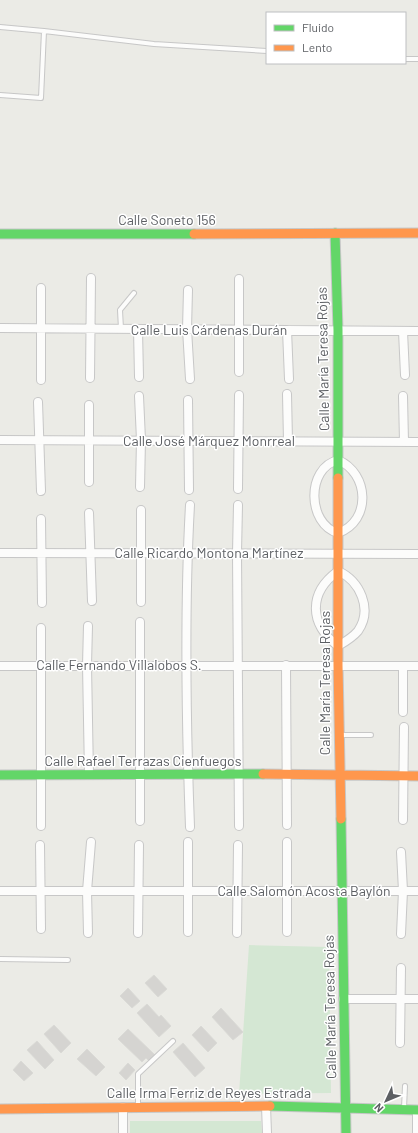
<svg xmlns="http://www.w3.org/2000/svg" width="418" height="1133" font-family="Barlow,sans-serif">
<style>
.green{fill:#d4e7d3}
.building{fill:#d5d4d1;stroke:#dadad6}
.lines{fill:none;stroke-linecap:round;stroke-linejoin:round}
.lane-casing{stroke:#c7c7c7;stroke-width:6}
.street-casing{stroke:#c7c7c7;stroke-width:10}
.fast-casing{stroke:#c6c7c7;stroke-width:11}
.slow-casing{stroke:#c6c7c7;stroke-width:11}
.lane{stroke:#fcfcfb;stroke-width:4}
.street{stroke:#fcfcfb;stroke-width:8}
.fast{stroke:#63d668;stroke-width:9}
.slow{stroke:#ff974d;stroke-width:9}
.labels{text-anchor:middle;stroke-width:3;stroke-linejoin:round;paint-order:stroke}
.street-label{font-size:14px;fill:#5c5f63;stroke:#fff}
</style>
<rect width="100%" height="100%" fill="#ebebe6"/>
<!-- green -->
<path class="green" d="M249,945L329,947L331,1093L239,1094Z
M130,1121H261L262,1133H130Z"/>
<!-- building -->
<path class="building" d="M154,975L167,989L158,997L145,983Z
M128,988L140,1001L132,1008L120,996Z
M147,1004L159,1017L161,1015L171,1026L159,1037L137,1013Z
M221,1008L243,1032L233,1040L212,1017Z
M54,1025L71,1043L61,1053L44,1034Z
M201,1026L217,1043L208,1052L192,1035Z
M128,1029L155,1055L149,1061L146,1058L142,1062L118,1039Z
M37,1041L54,1060L45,1069L27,1050Z
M183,1043L205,1068L195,1077L173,1052Z
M87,1049L105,1067L96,1076L77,1059Z
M21,1061L33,1073L24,1081L13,1070Z
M128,1063L135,1070L126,1080L119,1073Z"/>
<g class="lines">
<!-- lane casing -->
<g class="lane-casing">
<path id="lane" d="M0,27L44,31L41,98L0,95
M44,31L154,44L267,51
M405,59H418
M121,329L120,310L134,293
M342,735H371
M0,959L68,960
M138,1107V1074L173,1041
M404,1108L405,1086"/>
</g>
<!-- street casing -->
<g class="street-casing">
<path id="street" d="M239,279V372
M41,288V380
M188,290L187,329L190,379
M0,328L418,331
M138,329L139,377
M287,330L289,379
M403,331L405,375
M90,378L91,278
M287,394L288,441
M139,396L141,440L140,487
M403,396L404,442
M188,400L189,490
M38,402L41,491
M89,405V482
M0,440L418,442
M338,460C369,473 372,521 338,533C307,524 306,468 338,460Z
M238,489L239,395
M190,505C184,612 186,720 190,827
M238,505L237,553L239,826
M141,510V602
M89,513L92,601
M41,519L42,603
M0,553L418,554
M338,571C360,581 373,609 358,631C353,637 345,642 338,646C309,624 308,593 338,571Z
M88,626L87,665L89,775
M41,628V826
M286,665L287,825
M0,666H418
M403,666V712
M403,820L404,727
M140,821V622
M188,842V932
M287,842V932
M40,845L41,929
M401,852L403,891L401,934
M0,891H418
M88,933L87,891L91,842
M138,933L139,845
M237,933L238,845
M343,999H418
M400,1043L401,968
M266,1106L267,1133
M417,1110V1133
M123,1133V1107"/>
</g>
<!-- fast casing -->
<g class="fast-casing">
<path id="fast" d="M335,233L338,330V478
M0,234H194
M0,775L263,774
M341,819L346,1133
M270,1106L418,1110"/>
</g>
<!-- slow casing -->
<g class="slow-casing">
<path id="slow" d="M194,234L418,233
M338,478V665L341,819
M263,774L418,776
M0,1109L270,1106"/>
</g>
<!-- lane -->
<use href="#lane" class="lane"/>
<!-- street -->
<use href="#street" class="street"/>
<!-- fast -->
<use href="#fast" class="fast"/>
<!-- slow -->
<use href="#slow" class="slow"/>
</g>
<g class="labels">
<!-- street labels -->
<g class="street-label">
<text x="167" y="225">Calle Soneto 156</text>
<text x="209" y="335">Calle Luis Cárdenas Durán</text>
<text transform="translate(323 359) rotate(-91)" y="5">Calle María Teresa Rojas</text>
<text x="209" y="446">Calle José Márquez Monrreal</text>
<text x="209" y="558">Calle Ricardo Montona Martínez</text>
<text x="119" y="670">Calle Fernando Villalobos S.</text>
<text transform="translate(325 683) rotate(-90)" y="5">Calle María Teresa Rojas</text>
<text x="143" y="766">Calle Rafael Terrazas Cienfuegos</text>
<text x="304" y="896">Calle Salomón Acosta Baylón</text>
<text transform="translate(330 1007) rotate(-91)" y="5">Calle María Teresa Rojas</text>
<text x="209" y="1098">Calle Irma Ferriz de Reyes Estrada</text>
</g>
</g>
<!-- legend -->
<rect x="266" y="12" width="140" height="52" fill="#ffffff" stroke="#bebfc1"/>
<rect x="274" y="25" width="20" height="6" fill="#63d668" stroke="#bebfc1"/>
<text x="302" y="32" font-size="12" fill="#5c5f63">Fluido</text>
<rect x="274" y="45" width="20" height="6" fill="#ff974d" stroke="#bebfc1"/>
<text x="302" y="52" font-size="12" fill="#5c5f63">Lento</text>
<!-- north arrow -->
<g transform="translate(386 1101) rotate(226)" stroke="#ffffff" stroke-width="3" paint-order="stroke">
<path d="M0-3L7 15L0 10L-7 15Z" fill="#5c5f63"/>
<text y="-6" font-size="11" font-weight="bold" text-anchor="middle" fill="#5c5f63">N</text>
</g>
</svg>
